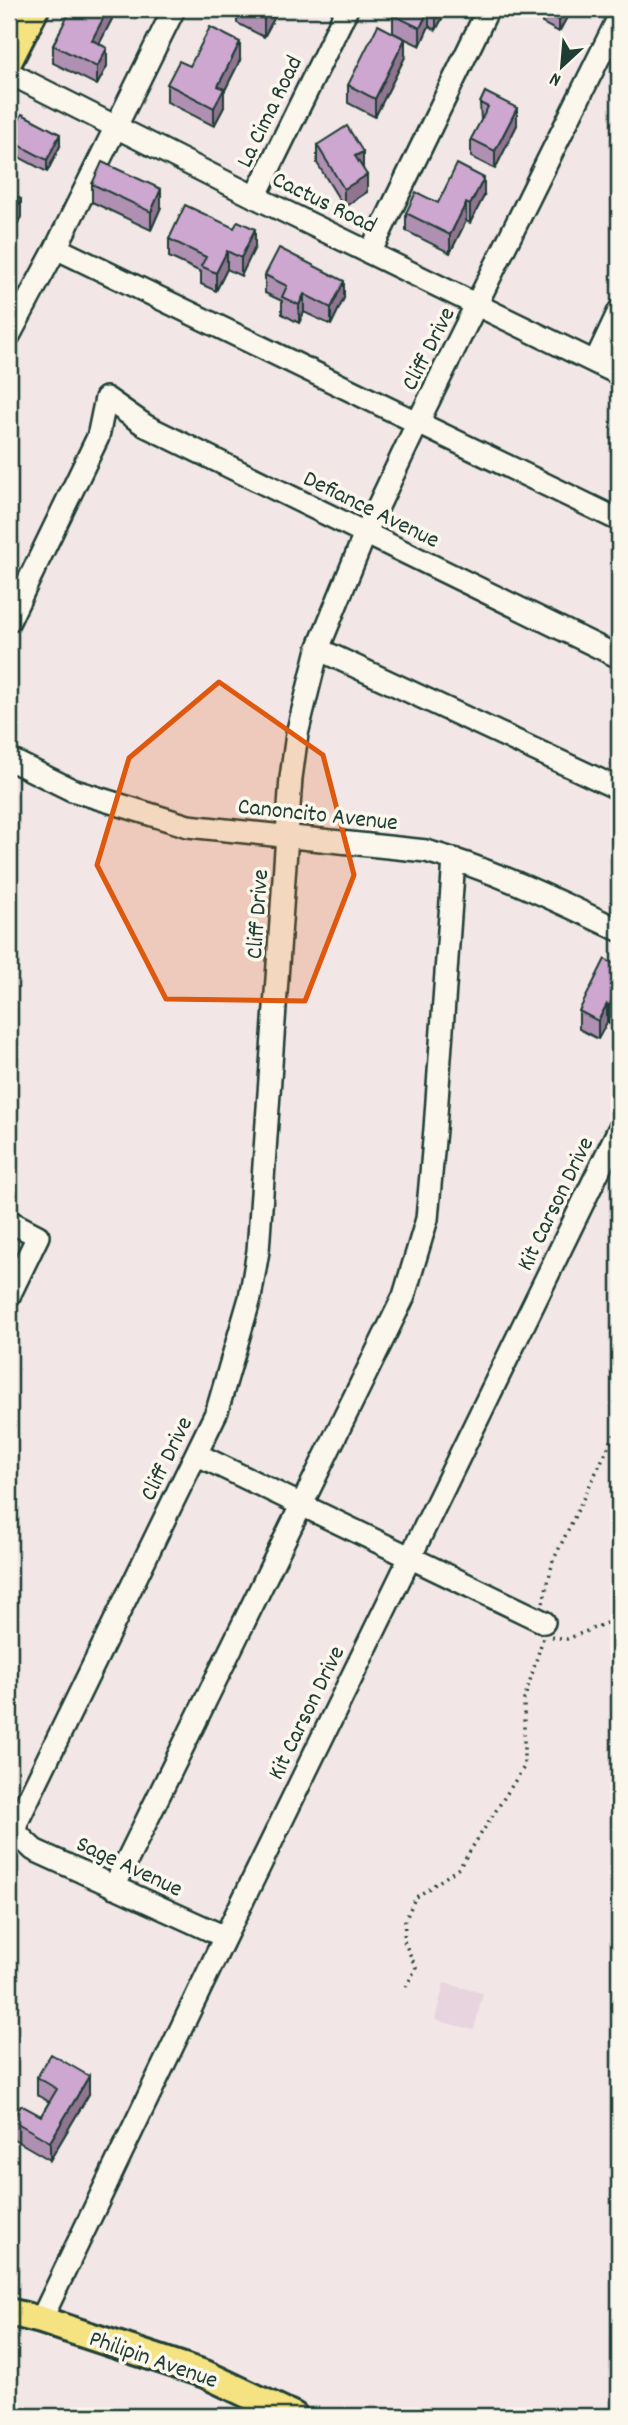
<svg xmlns="http://www.w3.org/2000/svg" width="628" height="2425" font-family="Dekko,sans-serif">
<style>
.built{fill:#e7d4df}
.lines{fill:none;stroke-linecap:round;stroke-linejoin:round}
.minor-casing{stroke:#1f3d34;stroke-width:26}
.major-casing{stroke:#1f3d34;stroke-width:32}
.path{stroke:#1f3d34;stroke-width:3.5;stroke-dasharray:2 5;stroke-linecap:butt}
.minor{stroke:#fbf7ec;stroke-width:21}
.major{stroke:#f5e382;stroke-width:26}
.wall{fill:#b090b2;stroke:#1f3d34;stroke-width:2}
.shaded-wall{fill:#907591;stroke:#1f3d34;stroke-width:2}
.building{fill:#cda7cf;stroke:#1f3d34;stroke-width:2}
.marked{fill:#de580e;fill-opacity:0.2;stroke:#de580e;stroke-width:5;stroke-linejoin:round}
.labels{text-anchor:middle;stroke-width:7;stroke-linejoin:round;paint-order:stroke}
.street-label{font-size:24px;fill:#1f3d34;stroke:#fbf7ec}
</style>
<rect width="100%" height="100%" fill="#f2e7e6"/>
<filter id="ink" filterUnits="userSpaceOnUse"><feTurbulence type="fractalNoise" baseFrequency=".0143" numOctaves="2"/><feDisplacementMap in="SourceGraphic" scale="14" xChannelSelector="R" yChannelSelector="G"/><feConvolveMatrix kernelMatrix="1 2 1 2 8 2 1 2 1" color-interpolation-filters="sRGB"/></filter>
<g filter="url(#ink)">
<!-- built -->
<path class="built" d="M444,1983L483,1993L474,2030L435,2020Z"/>
<g class="lines">
<!-- minor casing -->
<g class="minor-casing">
<path id="minor" d="M9,73L255,197L619,374
M255,197L347,9
M56,248L619,520
M370,253L488,9
M9,336L56,248L174,9
M595,362L619,311
M9,621L98,437L106,398L146,426L619,657
M318,649L619,789
M9,759L72,790L188,826L426,851C494,870 556,900 619,930
M9,1221L38,1236L9,1296
M196,1454L544,1622
M114,1887L404,1296L427,1219L435,1129L454,859
M225,1937L34,1850L17,1834V1822L217,1411L250,1298L258,1251L291,778L297,734L318,649L365,534L418,422L619,17
M41,2320L225,1937L619,1129"/>
</g>
<!-- major casing -->
<g class="major-casing">
<path id="major" d="M9,60L35,9
M9,2312L41,2320L205,2374L294,2416"/>
</g>
<!-- path -->
<path class="path" d="M543,1603L553,1561L619,1425
M552,1637L567,1639L619,1618
M406,1987L416,1968L404,1941L405,1921L415,1898L459,1868L524,1767V1700L543,1638"/>
<!-- minor -->
<use href="#minor" class="minor"/>
<!-- major -->
<use href="#major" class="major"/>
</g>
<!-- wall -->
<path class="wall" d="M112,9V19L99,44L107,66L97,85L53,63V45Z
M237,9H279L264,37L237,23Z
M396,9H447L436,30L429,26L420,46L393,33V15Z
M571,9L559,32L542,23V11Z
M405,57L375,117L348,103V85Z
M240,60L224,92V107L214,126L167,102V84L190,66Z
M485,92L517,125L495,169L471,157V139L481,121L480,103Z
M9,139L60,146L47,172L9,152Z
M317,145L363,168L367,192L344,207L317,163Z
M92,184L161,207L151,230L92,202Z
M484,196L470,223L466,221L450,253L406,231V213L438,203Z
M169,239L255,247L241,276L227,269L216,291L201,284V272L169,257Z
M265,275L344,298L331,325L304,312L299,323L282,314V301L265,293Z
M619,967V1004L609,1024L607,1022L598,1039L579,1029V1011Z
M37,2077L89,2094L50,2160L12,2138V2120L41,2116L49,2102L37,2095Z"/>
<!-- shaded-wall -->
<path class="shaded-wall" d="M108,9H112V19L92,58V40Z
M270,9H279L264,37V19Z
M429,9V26L420,46V28Z
M438,9H447L436,30V12Z
M565,9H571V10L559,32V20Z
M405,39V57L375,117V99Z
M240,42V60L224,92V107L214,126V108L218,86Z
M107,48V66L97,85V67Z
M517,108V125L495,169V151Z
M60,134V146L47,172V160Z
M363,152V170L355,156Z
M367,175V192L344,207V189Z
M484,178V196L470,223V205Z
M161,189V207L151,230V212Z
M21,199V217L9,241V223Z
M466,203V221L450,253V235Z
M255,229V247L241,276V258Z
M227,251V269L216,291V273Z
M344,281V298L331,325V308Z
M304,294V312L299,323V305Z
M619,986V1004L609,1024V1006Z
M607,1004V1022L598,1039V1021Z
M89,2076V2094L50,2160V2142Z"/>
<!-- building -->
<path class="building" d="M71,9H108L92,40L107,48L97,67L53,45Z
M244,9H270L264,19Z
M396,9H429L420,28L393,15Z
M544,9H565L559,20L542,11Z
M378,25L405,39L375,99L348,85Z
M210,27L240,42L218,86L224,89L214,108L167,84L179,61L190,66Z
M485,92L517,108L495,151L471,139L488,107L480,103Z
M22,114L60,134L47,160L9,140Z
M347,126L363,152L355,156L367,175L344,189L317,145Z
M102,162L161,189L151,212L92,184Z
M457,164L484,178L470,205L466,203L450,235L406,213L416,192L438,203Z
M9,192L21,199L9,223Z
M185,205L234,228L238,221L255,229L241,258L227,251L216,273L201,266L206,257L169,239Z
M279,248L344,281L331,308L304,294L299,305L282,297L287,286L265,275Z
M605,959L619,967V986L609,1006L607,1004L598,1021L579,1011Z
M51,2054L89,2076L50,2142L12,2120L21,2105L41,2116L57,2089L37,2077Z"/>
</g>
<!-- marked area -->
<path class="marked" d="M219,682L323,755L354,875L305,1001L166,999L97,865L129,758Z"/>
<g class="labels">
<!-- street labels -->
<g class="street-label">
<text transform="translate(268 111) rotate(-64)" y="8">La Cima Road</text>
<text transform="translate(325 201) rotate(26)" y="8">Cactus Road</text>
<text transform="translate(427 348) rotate(-63)" y="8">Cliff Drive</text>
<text transform="translate(372 508) rotate(26)" y="8">Defiance Avenue</text>
<text transform="translate(318 813) rotate(6)" y="8">Canoncito Avenue</text>
<text transform="translate(256 914) rotate(-86)" y="8">Cliff Drive</text>
<text transform="translate(554 1203) rotate(-64)" y="8">Kit Carson Drive</text>
<text transform="translate(165 1458) rotate(-64)" y="8">Cliff Drive</text>
<text transform="translate(305 1712) rotate(-64)" y="8">Kit Carson Drive</text>
<text transform="translate(130 1865) rotate(25)" y="8">Sage Avenue</text>
<text transform="translate(154 2358) rotate(19)" y="8">Philipin Avenue</text>
</g>
</g>
<!-- margin -->
<rect width="628" height="2425" fill="none" stroke="#fbf7ec" stroke-width="35"/>
<rect x="18" y="18" width="593" height="2390" fill="none" stroke="#1f3d34" stroke-width="2.5" filter="url(#ink)"/>
<!-- north arrow -->
<g transform="translate(562 66) rotate(206)" stroke="#fbf7ec" stroke-width="5" paint-order="stroke">
<path d="M0-5L12 26L0 18L-12 26Z" fill="#1f3d34"/>
<text y="-10" font-size="19" font-weight="bold" text-anchor="middle" fill="#1f3d34">N</text>
</g>
</svg>
